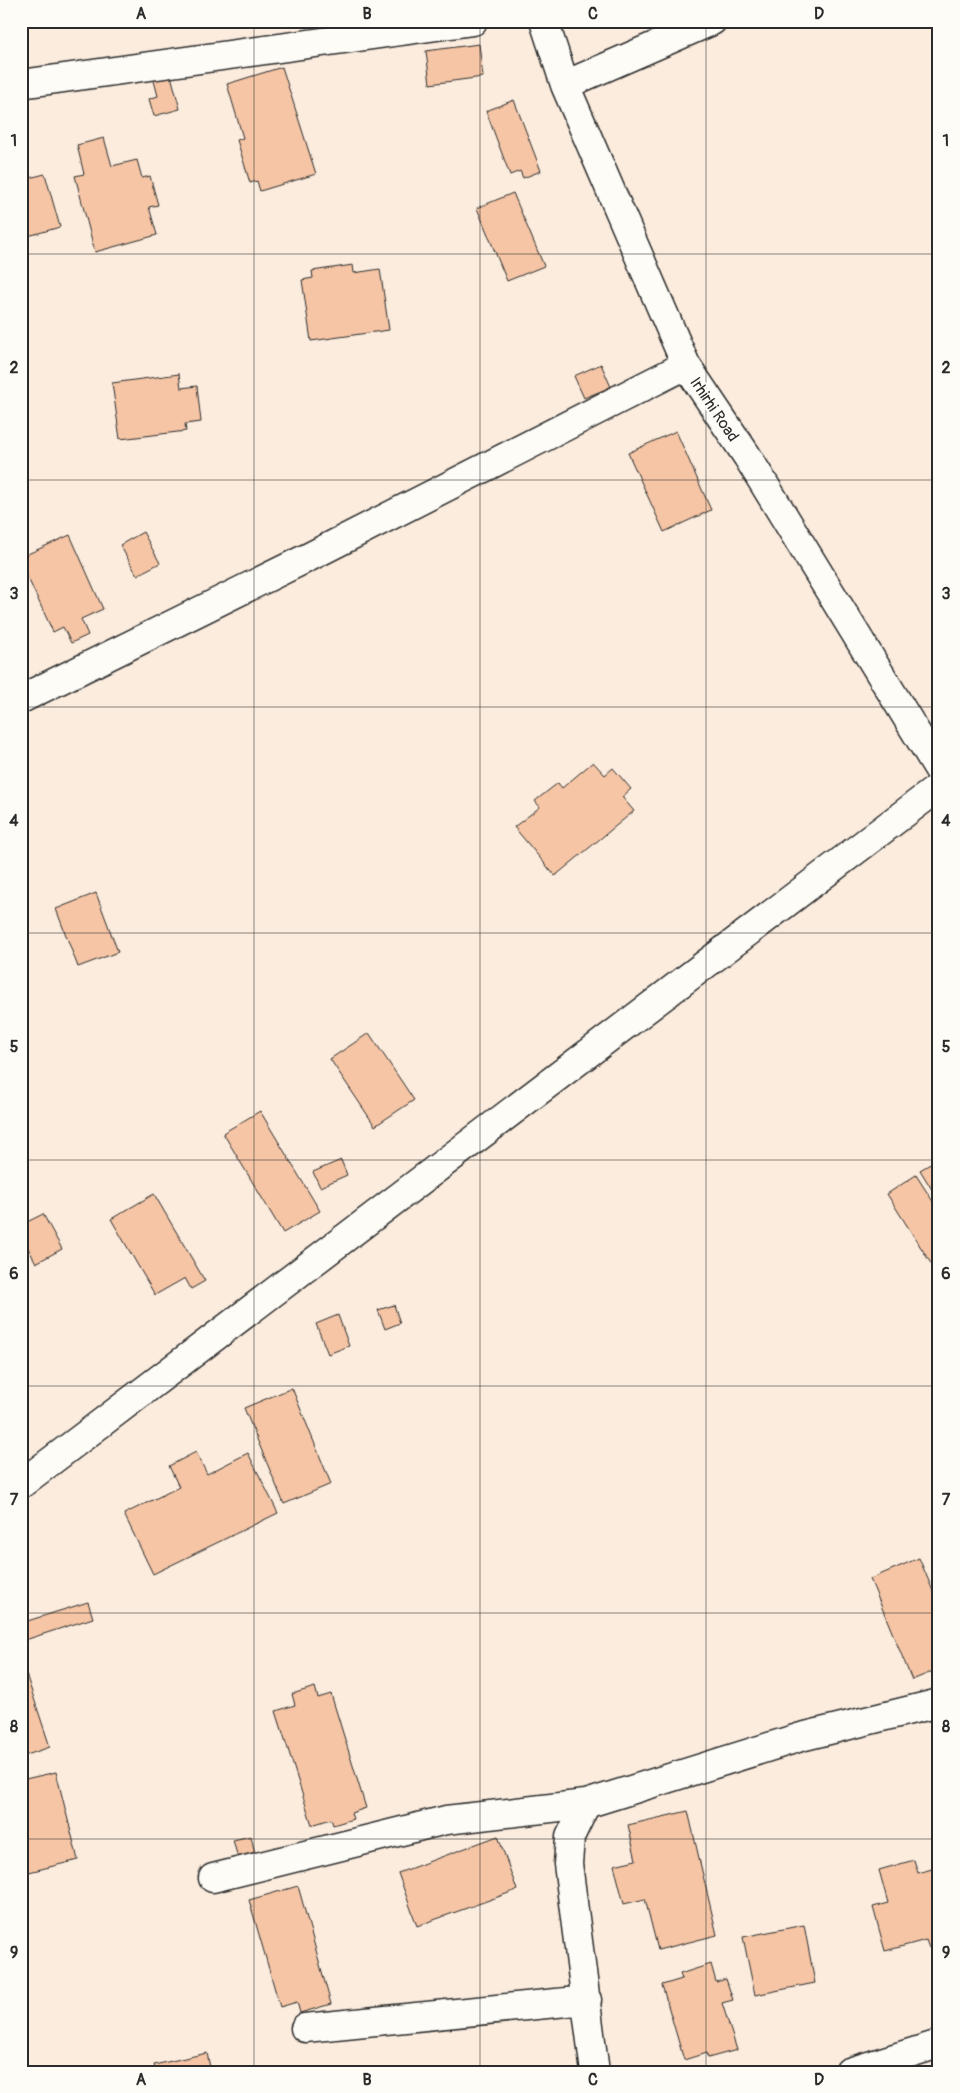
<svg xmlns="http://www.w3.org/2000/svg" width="960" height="2093" font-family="Pangolin,sans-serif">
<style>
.building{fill:#f5c5a5;stroke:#2b2b2b}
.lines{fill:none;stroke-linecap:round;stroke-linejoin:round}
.minor-casing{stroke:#2b2b2b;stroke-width:31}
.minor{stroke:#fdfcf7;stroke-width:28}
.grid{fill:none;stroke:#2b2b2b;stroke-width:1;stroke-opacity:0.55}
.labels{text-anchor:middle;stroke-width:4.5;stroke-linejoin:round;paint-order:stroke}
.street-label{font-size:16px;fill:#2b2b2b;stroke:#fdfcf7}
.neatline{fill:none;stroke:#2b2b2b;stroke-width:2}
.grid-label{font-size:16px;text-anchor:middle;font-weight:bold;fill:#2b2b2b}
</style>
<rect width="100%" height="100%" fill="#fbecde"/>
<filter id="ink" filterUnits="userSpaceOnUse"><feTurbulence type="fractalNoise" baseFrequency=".02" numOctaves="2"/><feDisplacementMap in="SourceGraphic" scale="10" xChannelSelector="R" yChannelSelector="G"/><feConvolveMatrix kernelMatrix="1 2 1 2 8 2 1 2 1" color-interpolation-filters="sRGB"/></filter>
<g filter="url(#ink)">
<!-- building -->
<path class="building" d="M479,44L483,77L430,84L426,51Z
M282,67L316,174L260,191L257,181L250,183L237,140L243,138L227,84Z
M170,72L180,109L154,116L149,99L158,96L153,77Z
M514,100L541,171L523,178L520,171L510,175L486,111Z
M104,138L112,166L137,160L142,178L150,176L158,205L149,207L157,235L95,252L75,176L84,174L77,145Z
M45,174L60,227L21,238V180Z
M513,193L544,266L507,281L477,208Z
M353,265L354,273L380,269L389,330L311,341L302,280L313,278L312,271Z
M601,364L611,387L584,398L574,376Z
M179,374L181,388L197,386L201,422L185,424L186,431L120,439L112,383Z
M676,431L711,510L664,532L628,453Z
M143,532L160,563L137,575L120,545Z
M70,535L103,609L81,619L88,635L71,643L63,627L53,632L21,563V557Z
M593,762L605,775L613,768L631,789L622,797L634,811L555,876L514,827L540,807L535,801L558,783L562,788Z
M96,893L118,952L78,967L56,909Z
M369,1033L414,1100L375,1126L330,1059Z
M260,1111L320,1211L283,1233L223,1133Z
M939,1159V1201L920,1170Z
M341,1160L347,1175L320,1187L313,1172Z
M916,1175L939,1211V1271L937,1273L887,1194Z
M154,1194L205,1281L191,1289L185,1278L155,1295L111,1219Z
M43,1214L62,1249L36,1263L21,1235V1225Z
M394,1305L400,1323L385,1329L378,1310Z
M338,1315L349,1346L328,1354L316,1324Z
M292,1388L331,1484L284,1504L244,1408Z
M196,1452L207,1474L248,1453L278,1513L153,1574L124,1514L179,1487L169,1466Z
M939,1545V1560L933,1548Z
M919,1558L939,1605V1669L912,1680L870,1579Z
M88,1602L93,1618L25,1640L21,1623Z
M21,1659L50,1747L21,1757Z
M315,1687L318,1698L331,1694L366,1808L351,1813L353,1819L333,1825L331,1819L312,1825L276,1711L295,1705L292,1694Z
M56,1772L78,1860L25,1873L21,1859V1780Z
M688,1811L717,1935L658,1950L645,1899L624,1904L614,1865L636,1860L628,1825Z
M251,1836L256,1858L239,1862L233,1840Z
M498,1836L517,1890L417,1926L398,1873Z
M914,1860L918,1873L939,1867V1945L929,1948L926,1940L885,1951L873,1907L888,1903L879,1870Z
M298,1886L331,2004L300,2013L297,2002L280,2007L249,1900Z
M804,1925L815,1983L755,1995L743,1937Z
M711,1964L716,1982L726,1979L733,2000L722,2003L737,2050L708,2058L706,2053L684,2060L662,1985L682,1979L680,1974Z
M207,2053L211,2072H156L154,2065Z"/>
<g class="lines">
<!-- minor casing -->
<g class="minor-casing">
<path id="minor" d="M544,21L565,85L686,365L747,456L939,770
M21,84L473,21
M565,85L712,21
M21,699L311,556L686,365
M21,1484L939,787
M213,1878L446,1820L586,1804
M305,2028L587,2000
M595,2072L568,1864L570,1837L586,1804L801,1737L939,1703
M849,2072L939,2044"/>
</g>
<!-- minor -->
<use href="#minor" class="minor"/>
</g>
</g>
<!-- grid -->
<path class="grid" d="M254,21V2072M480,21V2072M706,21V2072M21,254H939M21,480H939M21,707H939M21,933H939M21,1160H939M21,1386H939M21,1613H939M21,1839H939"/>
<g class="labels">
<!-- street labels -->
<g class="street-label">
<text transform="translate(715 409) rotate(56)" y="6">Irhirhi Road</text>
</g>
</g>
<!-- margin -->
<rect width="960" height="2093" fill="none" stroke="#fdfcf7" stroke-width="55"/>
<rect x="28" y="28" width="904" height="2038" class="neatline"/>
<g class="grid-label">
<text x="141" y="19">A</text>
<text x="367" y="19">B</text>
<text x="593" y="19">C</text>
<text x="819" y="19">D</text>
<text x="14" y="146">1</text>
<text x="946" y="146">1</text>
<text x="14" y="373">2</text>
<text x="946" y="373">2</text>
<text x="14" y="599">3</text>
<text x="946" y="599">3</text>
<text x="14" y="826">4</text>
<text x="946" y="826">4</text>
<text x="14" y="1052">5</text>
<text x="946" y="1052">5</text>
<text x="14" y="1279">6</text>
<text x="946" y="1279">6</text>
<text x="14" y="1505">7</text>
<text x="946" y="1505">7</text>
<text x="14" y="1732">8</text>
<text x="946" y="1732">8</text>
<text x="14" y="1958">9</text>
<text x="946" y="1958">9</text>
<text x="141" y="2085">A</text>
<text x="367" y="2085">B</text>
<text x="593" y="2085">C</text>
<text x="819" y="2085">D</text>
</g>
</svg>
